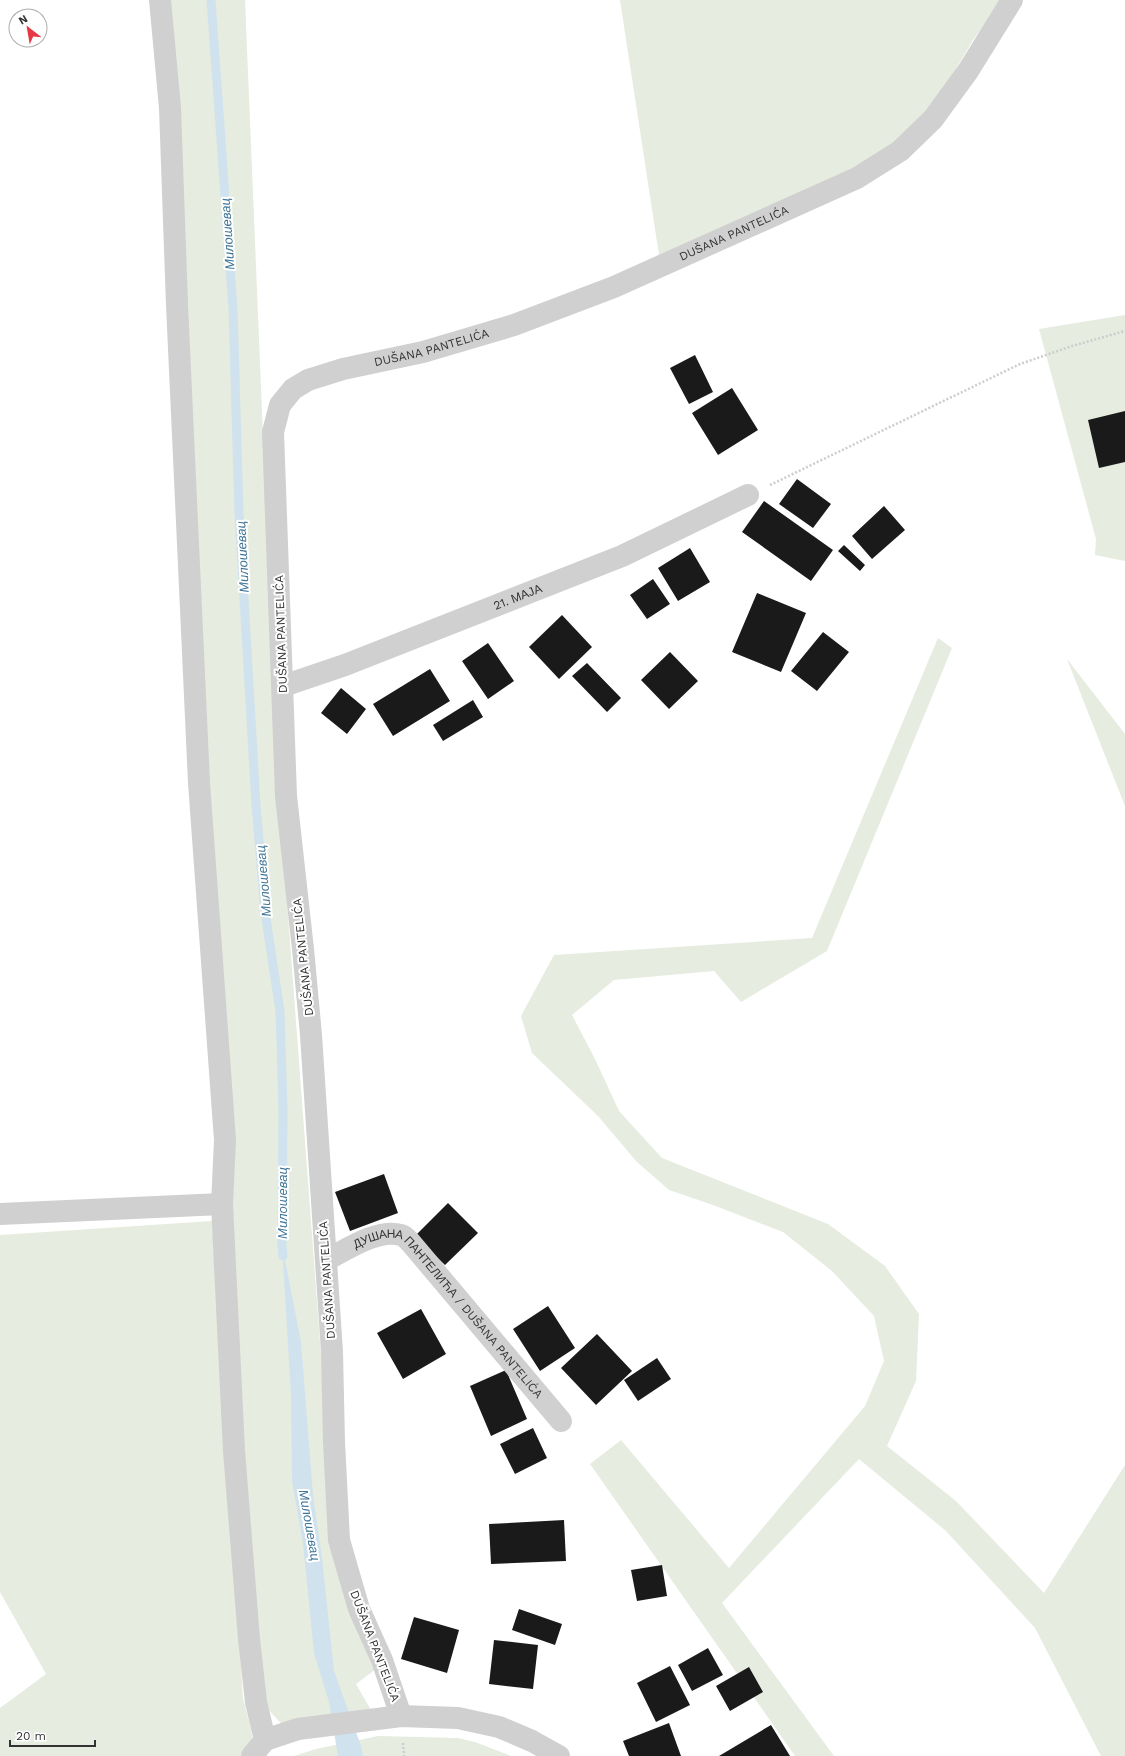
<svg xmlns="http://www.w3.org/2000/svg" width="1125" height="1756" font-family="'Work Sans',sans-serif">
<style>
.green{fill:#e6ecdf}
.water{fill:#cfe2ee}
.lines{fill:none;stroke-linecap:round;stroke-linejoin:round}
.stream{stroke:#cfe2ee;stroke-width:9}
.building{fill:#1a1a1a}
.path{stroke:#cdcdcd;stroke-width:2.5;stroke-dasharray:2 2;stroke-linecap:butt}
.street{stroke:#d0d0d0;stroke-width:22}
.labels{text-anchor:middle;stroke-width:4;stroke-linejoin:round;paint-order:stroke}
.street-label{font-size:12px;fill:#333;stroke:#fff}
.water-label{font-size:13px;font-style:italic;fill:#3f7597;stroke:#fff}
</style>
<rect width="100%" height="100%" fill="#fff"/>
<!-- green -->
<path class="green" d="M168,0H245L265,484L286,888L327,1435L376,1669L356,1684L375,1717L288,1731L265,1706L240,1450Z
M620,0H1003L973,40L944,89L907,134L864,169L659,255Z
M1125,315V561L1095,555L1096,539L1039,329Z
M938,638L952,648L827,951L741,1002L714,971L614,980L572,1015L595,1059L619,1111L662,1158L828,1224L885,1266L919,1314L916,1381L887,1446L956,1501L1044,1593L1125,1465V1756H1101L1035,1628L946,1531L859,1459L722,1603L834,1756H795L590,1464L621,1440L729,1568L865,1406L884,1361L874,1316L832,1271L783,1232L713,1205L669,1190L636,1161L598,1116L532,1053L521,1016L554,955L812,938Z
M1067,659L1125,734V806Z
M212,1221L243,1698L251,1729L254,1748L248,1756H0V1708L46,1674L0,1592V1235Z
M378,1736L458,1738L475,1742L511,1756H294L316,1749Z"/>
<!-- water -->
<path class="water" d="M282,1245L301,1342L313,1496L322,1558L334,1671L361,1746L363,1756H338L329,1702L314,1653L303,1543L292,1481L291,1394Z"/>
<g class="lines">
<!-- stream -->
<path class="stream" d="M211,0L233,308L239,513L256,805L265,912L280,1011L283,1110L282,1245L283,1256"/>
</g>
<!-- building -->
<path class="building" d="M695,355L713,392L689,404L670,368Z
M732,388L758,430L718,455L692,413Z
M1125,411V462L1099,468L1088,420Z
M797,479L831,504L813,528L779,504Z
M764,501L833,550L811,581L742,532Z
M884,506L905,530L872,559L852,536Z
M844,545L865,565L860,571L838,551Z
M690,548L710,582L678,601L658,568Z
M653,579L670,604L647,619L630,595Z
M757,593L806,613L781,672L732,652Z
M562,615L592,647L559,679L529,647Z
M823,632L849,652L817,691L791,671Z
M488,643L514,681L488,699L462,661Z
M670,652L698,681L669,709L641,680Z
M587,663L621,698L607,712L572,676Z
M430,669L450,701L393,736L373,704Z
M341,688L366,709L347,734L321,713Z
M473,700L483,717L443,741L433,725Z
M384,1174L398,1213L350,1231L335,1192Z
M448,1203L478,1233L445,1265L415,1236Z
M548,1306L575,1348L540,1371L513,1329Z
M421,1309L446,1354L403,1379L377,1333Z
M597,1334L632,1371L596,1405L561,1368Z
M657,1358L671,1379L638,1401L624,1380Z
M506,1370L527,1419L491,1436L470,1386Z
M533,1428L547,1458L515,1474L500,1444Z
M564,1520L566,1561L491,1564L489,1524Z
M662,1565L667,1596L637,1601L631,1570Z
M519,1609L562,1624L555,1645L512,1630Z
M414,1617L459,1630L447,1673L401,1659Z
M494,1640L538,1645L533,1689L489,1684Z
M708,1648L723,1675L692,1691L678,1665Z
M670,1666L690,1705L656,1722L637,1683Z
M749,1667L763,1692L730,1711L716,1686Z
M669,1723L681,1756H629L623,1741Z
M771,1725L790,1756H719Z"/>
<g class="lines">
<!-- path -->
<path class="path" d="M770,485L1020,364L1072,346L1125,331
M403,1743L404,1756"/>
<!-- street -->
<g class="street">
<path d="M160,0L170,108L177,305L199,783L225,1140L222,1204L234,1451L249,1639L256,1702L265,1740"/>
<path id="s1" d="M283,686L345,665L622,556L748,495"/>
<path d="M0,1214L222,1204"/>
<path id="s2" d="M326,1260C346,1250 378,1228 401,1235C405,1236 408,1240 411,1243L561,1421"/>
<path id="s3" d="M401,1716L382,1660L359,1609L339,1540L334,1442L332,1352L311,1035L303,949L286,796L273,432L280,405L293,389L308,380L343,369L423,352L514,325L614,287L857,178L900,151L933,119L968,71L1012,0"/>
<path d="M252,1756L265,1740L298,1729L401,1716L458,1718L499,1727L532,1741L559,1756"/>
</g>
</g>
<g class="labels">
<!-- street labels -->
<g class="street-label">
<text dy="4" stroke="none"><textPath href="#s3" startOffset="1815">DUŠANA PANTELIĆA</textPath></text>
<text dy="4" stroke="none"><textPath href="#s3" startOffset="1491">DUŠANA PANTELIĆA</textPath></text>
<text dy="4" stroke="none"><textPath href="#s1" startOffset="251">21. МАЈА</textPath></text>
<text transform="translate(281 634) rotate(-92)" y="4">DUŠANA PANTELIĆA</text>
<text transform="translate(303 957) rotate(-96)" y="4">DUŠANA PANTELIĆA</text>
<text transform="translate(327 1280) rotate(-94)" y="4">DUŠANA PANTELIĆA</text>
<text dy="4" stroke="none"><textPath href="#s2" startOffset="163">ДУШАНА ПАНТЕЛИЋА / DUŠANA PANTELIĆA</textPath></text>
<text transform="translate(375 1646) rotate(69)" y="4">DUŠANA PANTELIĆA</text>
</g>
<!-- water labels -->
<g class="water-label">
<text transform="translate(227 234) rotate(-94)" y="5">Милошевац</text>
<text transform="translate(242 557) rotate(-93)" y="5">Милошевац</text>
<text transform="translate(263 881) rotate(-95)" y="5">Милошевац</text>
<text transform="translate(282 1203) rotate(-90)" y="5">Милошевац</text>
<text transform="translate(310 1525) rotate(80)" y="5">Милошевац</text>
</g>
</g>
<!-- north arrow -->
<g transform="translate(28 28) rotate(329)"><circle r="19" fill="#ffffff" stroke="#adadad"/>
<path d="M0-3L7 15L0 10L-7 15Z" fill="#e63946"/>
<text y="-6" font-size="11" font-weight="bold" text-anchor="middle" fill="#333333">N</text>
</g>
<!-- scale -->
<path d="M10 1740v6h85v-6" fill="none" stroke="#333333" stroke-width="2"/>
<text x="16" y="1740" font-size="12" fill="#333333" stroke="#ffffff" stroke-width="3" paint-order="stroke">20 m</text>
</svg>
